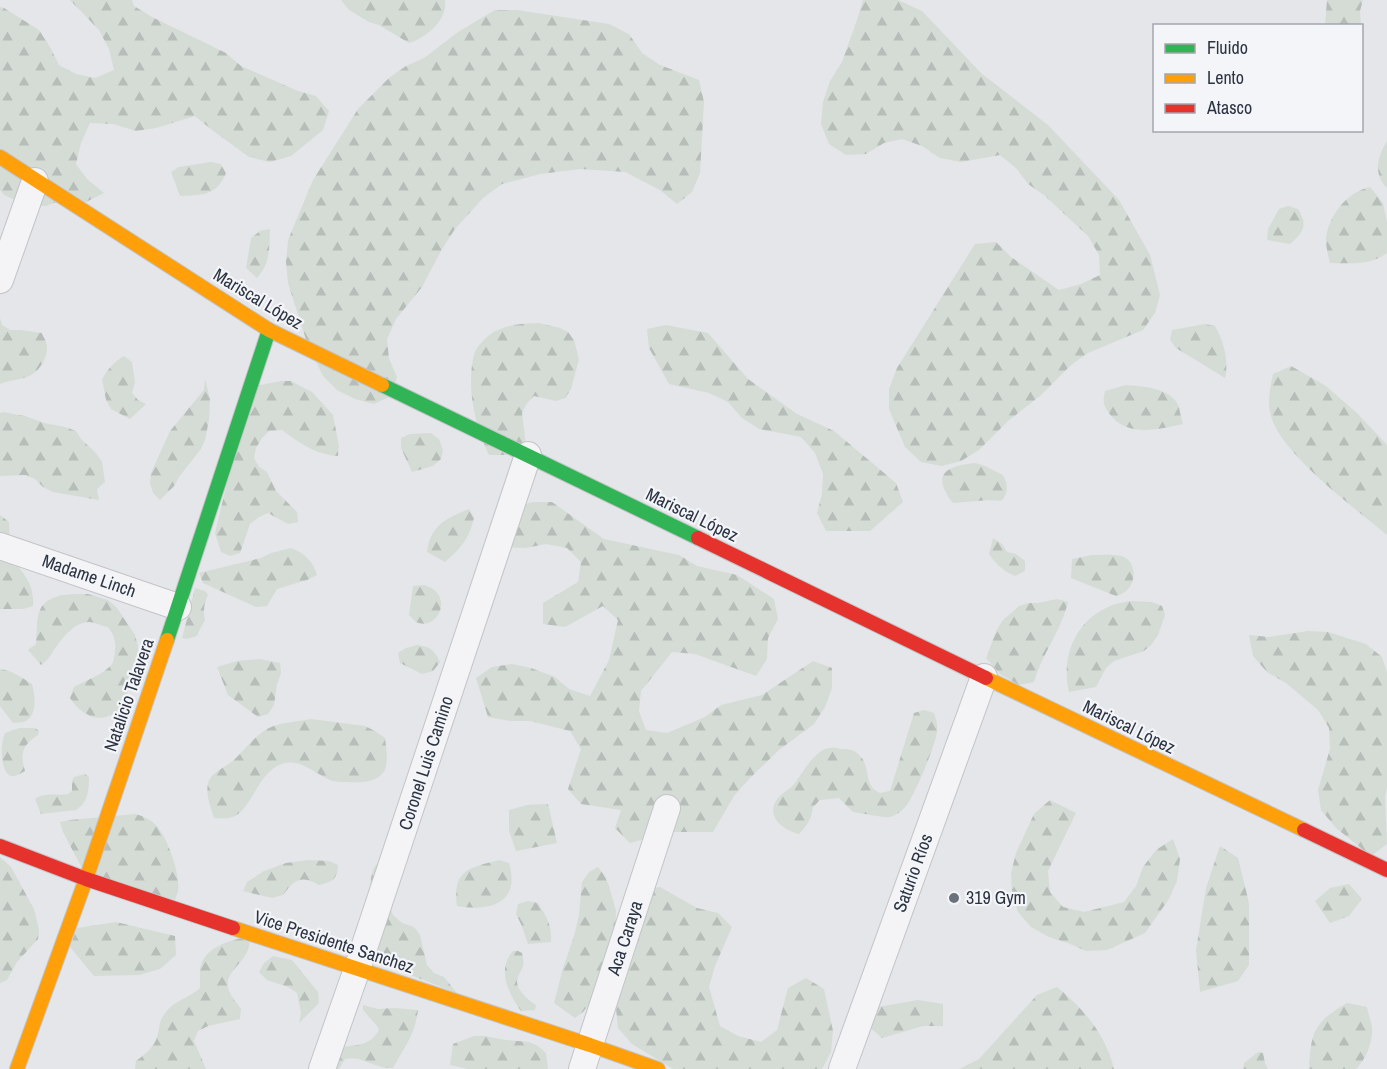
<svg xmlns="http://www.w3.org/2000/svg" width="1387" height="1069" font-family="'Archivo Narrow',sans-serif">
<style>
.forest{fill:url(#forest-firs)}
.lines{fill:none;stroke-linecap:round;stroke-linejoin:round}
.street-casing{stroke:#c2c4c7;stroke-width:28}
.fast-casing{stroke:#c2c4c7;stroke-width:16}
.slow-casing{stroke:#c2c4c7;stroke-width:16}
.jam-casing{stroke:#c2c4c7;stroke-width:16}
.street{stroke:#f4f4f6;stroke-width:26}
.fast{stroke:#30b455;stroke-width:14}
.slow{stroke:#ff9f0a;stroke-width:14}
.jam{stroke:#e5322d;stroke-width:14}
.poi-dot{fill:#6c727c;stroke:#f3f5f8;stroke-width:2}
.labels{text-anchor:middle;stroke-width:4.5;stroke-linejoin:round;paint-order:stroke}
.street-label{font-size:18px;fill:#2c3342;stroke:#f3f5f8}
.poi-label{font-size:18px;fill:#2c3342;stroke:#f3f5f8;text-anchor:start}
</style>
<defs>
<pattern id="forest-firs" width="22" height="20" patternUnits="userSpaceOnUse" patternTransform="scale(1.5)"><rect width="22" height="20" fill="#d5dcd5"/><path d="M5 1l3.5 6h-7zM16 11l3.5 6h-7z" fill="#b7bdb8"/></pattern>
</defs>
<rect width="100%" height="100%" fill="#e4e6e9"/>
<!-- forest -->
<path class="forest" d="M70,0H132L134,6L152,17L226,53L241,66L298,91L316,96L329,111L323,130L291,156L270,162L249,157L212,130L195,116L156,128L136,131L113,124L90,123L81,143L76,164L87,179L104,193L86,202L64,199L46,206L24,204L4,195L0,190V7L4,8L39,30L50,47L59,65L76,74L95,78L114,70L109,49L99,30Z
M341,0H445C448,20 426,38 409,43L379,25L369,22L349,10Z
M863,0H898L922,11L981,73L1048,125L1119,200L1150,255L1160,295L1155,313L1143,330L1088,353L1071,365L1040,396L1008,421L979,450L961,461L942,466L921,462L905,447L889,409V389L897,368L975,244L996,242L1011,257L1059,290L1081,284L1100,275L1099,255L1088,236L1044,195L1028,184L1016,168L1000,155L961,162L940,158L922,146L902,139L884,143L866,154L846,155L829,144L821,124L823,102L830,81L842,62L858,17Z
M1327,0H1363L1360,11L1361,25H1325Z
M495,10H517L609,24L629,34L642,53L660,65L699,80L704,102L700,173L692,192L677,204L660,190L625,172L581,169L540,174L502,184L483,198L455,229L442,249L422,287L396,319L387,339L389,359L397,377L391,396L374,404L355,399L337,390L323,376L307,343L288,283L286,262L288,240L313,180L358,109L389,78L406,66L424,58L458,32Z
M1387,141V188C1373,174 1377,157 1387,141Z
M211,162L221,164L226,173C217,196 202,195 180,196L171,172L179,167Z
M1370,187L1383,203L1387,222V253C1370,266 1349,263 1330,263C1328,255 1326,247 1326,239C1328,216 1347,192 1370,187Z
M1288,206L1298,209C1308,225 1304,232 1290,244L1267,240L1268,229L1279,209Z
M270,229C269,249 271,262 257,278L246,268L251,238L260,231Z
M0,318L2,325L10,330H21L42,333C43,336 45,339 46,342C50,355 40,372 27,377C19,380 9,380 0,384Z
M539,323L560,328L568,332L574,340L579,359L571,389L565,398L556,401L534,396L527,403L522,413L527,455H489C476,427 468,396 472,365C473,361 473,356 475,352C479,343 490,333 498,330C511,324 525,323 539,323Z
M1205,324L1215,326C1224,341 1229,362 1225,378L1176,348L1170,340L1172,330Z
M666,325L708,333L748,379L797,414L834,431L896,483L903,502L870,531H826L817,513L822,494L823,474L815,453L801,437L759,429L742,418L728,402L709,393L669,384L649,348L647,329Z
M124,356L132,362L135,382L132,393L138,400L146,404L130,419L111,409L106,400L102,379C108,369 114,362 124,356Z
M1291,366L1326,386L1358,414L1387,445V535C1356,509 1281,454 1271,416C1267,402 1270,388 1273,374Z
M205,379L210,399L209,420L205,440L201,449L179,477L174,486L160,500L153,493L150,483L151,473L170,431L204,390Z
M281,381H291L312,392L333,415L339,446L338,456C316,455 300,443 282,430L269,431L262,438L256,448L254,458L259,467L267,472L276,491L297,512L298,522L288,524L268,513L259,517L250,524L240,553L230,556L221,552L215,533L250,387Z
M1126,385C1141,386 1171,388 1178,405C1180,410 1181,418 1183,424C1159,429 1130,437 1112,417C1104,407 1102,403 1105,391Z
M3,412L25,416L44,423L65,427L76,431L81,439L96,453L102,462L105,482L97,489L99,500L53,492L43,487L35,479L25,475L0,476V413Z
M431,433L439,439L443,450L441,459L433,466L412,472L401,448V438L410,434Z
M975,463L985,466L1003,475C1008,484 1009,494 1001,501L989,500L953,503C931,475 945,466 975,463Z
M533,502H552L604,539L679,555L697,566L737,575L774,599L778,619L768,638L767,659L756,676L695,654L672,652L641,691L639,711L646,730L667,733L705,717L721,705L762,695L813,661L832,668V688L825,707L814,724L779,750L749,779L734,796L713,832H670L630,843L615,828L621,810L581,804L568,789L581,749L570,731L530,721H510L488,717L476,678L492,667L512,664L531,668L555,677L569,689L590,696L609,660L618,620L603,606L565,627L543,624V603L578,582L581,562L567,548L546,544L526,548L505,547L513,507Z
M469,509L474,518C469,539 461,548 445,562L427,552C430,525 447,518 469,509Z
M0,515L9,522L10,542L4,550C19,568 35,581 33,606L23,609H0Z
M993,538L1002,544L1007,552L1016,554L1025,561V571L1015,576C1003,571 997,565 989,554Z
M291,548C304,553 313,561 317,575L307,580L277,589L267,606L256,607L203,583L199,573L261,558L271,553Z
M1092,555C1101,555 1112,554 1121,556C1137,560 1137,584 1125,592C1122,594 1119,595 1116,596L1071,578L1072,559Z
M424,585C427,586 430,587 433,589C451,602 436,631 416,622C413,620 412,617 409,615L413,586Z
M195,588L205,591L208,595C204,604 203,609 205,620L199,631L197,636L187,639L182,638Z
M88,594L108,600L117,608L135,635L138,646L139,658L137,668L121,709L112,715L102,718L92,717L83,712L76,706L70,698L74,687C83,682 106,673 112,664C114,661 115,654 115,650C116,641 114,635 108,627C102,626 96,623 90,622C76,621 63,637 56,647C49,656 51,658 41,665L28,650L36,644C37,635 36,618 40,610C47,593 73,594 88,594Z
M1057,599L1068,602C1061,631 1042,654 1034,682L1019,685L1000,674L986,658L997,629L1003,620L1019,606L1028,603H1038Z
M1129,601L1152,602L1162,606L1165,615L1158,635L1152,644L1144,651L1114,661L1106,668L1096,687L1069,692C1061,659 1074,623 1106,608C1113,604 1121,603 1129,601Z
M1308,631L1328,632L1366,644L1382,657L1387,672V787L1385,797L1387,844L1371,856L1336,828L1321,810L1318,790L1330,749L1329,728L1318,710L1286,683L1267,672L1253,656L1249,635L1269,637Z
M417,645C430,647 434,649 440,662L433,671L422,674L400,663L398,653L406,648Z
M260,659L280,663L281,673L277,684L274,705L268,714L258,717L228,695L217,667L237,661Z
M0,669C12,670 22,678 32,684C35,696 38,716 24,722C23,722 14,723 13,723L0,706Z
M924,710L934,713C936,720 938,724 937,732C935,746 915,795 906,806C902,811 896,815 890,817C884,818 862,813 853,812L839,798L820,800L813,807L811,817L806,826L799,834C783,830 764,816 778,798C783,792 791,789 795,783C803,772 816,748 831,748C834,747 837,748 840,749C844,749 850,749 854,751C871,761 864,777 872,787C874,790 877,791 880,793L890,791L914,713Z
M311,719L365,726L375,731L385,738C386,747 388,757 386,766C382,783 361,783 347,782C343,782 337,782 333,781C317,776 301,757 282,764C258,771 252,810 233,817C227,819 221,818 214,818C210,806 203,788 211,777C217,770 227,766 234,760C245,750 255,735 269,728C281,722 297,722 311,719Z
M19,728H35L39,731L38,735C22,745 20,754 25,771C21,773 16,777 11,776C0,772 0,743 5,733Z
M85,774L89,777C89,790 88,803 76,810L41,814L35,799C45,792 57,796 68,794L72,791V781L74,777Z
M1050,800L1076,813L1048,871L1050,892L1063,907L1084,912L1124,902L1136,886L1143,867L1156,850L1173,839L1180,859L1177,881L1169,899L1145,933L1107,950L1086,951L1068,943L1049,937L1031,927L1018,912L1012,893L1011,873L1016,853L1034,814Z
M548,804L557,843L516,851L509,831V810L527,805Z
M135,814C143,816 150,819 156,825C167,837 181,875 178,891C177,894 176,897 175,900L85,874L63,832L60,822L70,820Z
M1220,846L1238,858L1249,903V965L1238,981L1200,992L1196,950L1206,888Z
M0,857L11,867L34,909L39,929L38,939L17,962L7,980L0,983Z
M308,860L329,861L338,865C337,879 333,882 319,885C301,875 295,879 283,895L272,898L243,891L247,882L264,871L286,863Z
M385,860L389,905L393,915L402,923L414,927L420,935L427,965L434,973L444,977L457,993L377,962C374,942 365,885 374,868C376,864 380,862 385,860Z
M499,860L509,863C521,903 490,912 457,906C452,869 470,868 499,860Z
M598,867L605,876L609,886L616,911L615,934L596,995L583,1012L575,1018L554,1003L563,968L574,936L579,915L582,882L589,872Z
M1349,884L1362,899L1349,916L1330,923L1315,901L1330,888Z
M660,887L697,908L718,913L732,927L715,966L709,987L720,1026L738,1036L761,1042L777,1030L788,988L806,978L824,989L833,1031L831,1052L822,1069H673L632,1044L618,1028L616,1008L636,948L632,908L641,890Z
M528,901L538,903C547,918 552,925 551,942L528,944L521,924L516,914L518,904Z
M116,922L175,936L176,955L160,969L139,975L94,976L70,947L77,928Z
M249,936C249,937 250,945 249,946C246,964 220,973 230,993C232,998 238,1004 241,1009L240,1019L208,1026L198,1031L194,1041L206,1069H135L136,1061C144,1055 152,1049 156,1040C160,1031 158,1021 165,1013C173,1001 189,998 200,988C200,982 200,975 200,969C204,946 230,941 249,936Z
M513,951H518L522,953C525,968 523,965 518,977C513,987 528,1000 536,1005L535,1010L521,1011C509,994 496,970 513,951Z
M273,956L292,960L318,992L319,1003L299,1023L301,1013L297,993L288,987L267,980L259,972L264,963Z
M1057,987C1084,1009 1106,1035 1114,1069H959L979,1059L1037,995Z
M918,1000L943,1004V1026H923L882,1038L867,1025L878,1007Z
M1347,1003L1367,1007C1368,1014 1371,1021 1372,1027C1373,1042 1366,1059 1356,1069H1309C1311,1032 1314,1022 1347,1003Z
M363,1005L378,1009L395,1008L418,1010C415,1035 405,1046 393,1068C388,1068 384,1068 379,1066C367,1063 358,1056 345,1059L339,1069H313C320,1063 327,1053 335,1048C339,1046 345,1047 350,1046C362,1045 373,1042 379,1030L377,1026L363,1010Z
M474,1036H484L506,1040L529,1042L538,1046L546,1053L548,1069H468L450,1065L453,1044Z
M1258,1052L1263,1053L1265,1063L1268,1069H1243L1244,1063Z"/>
<g class="lines">
<!-- street casing -->
<g class="street-casing">
<path id="street" d="M0,280L35,181
M0,546L178,607
M322,1069L357,969L528,455
M582,1069L667,808
M842,1069L984,677"/>
</g>
<!-- fast casing -->
<g class="fast-casing">
<path id="fast" d="M382,385L698,538
M167,640L269,330"/>
</g>
<!-- slow casing -->
<g class="slow-casing">
<path id="slow" d="M0,157L269,330L382,385
M986,678L1304,830
M233,928L590,1045L658,1069
M17,1069L86,879L167,640"/>
</g>
<!-- jam casing -->
<g class="jam-casing">
<path id="jam" d="M698,538L986,678
M1304,830L1387,870
M0,846L86,879L233,928"/>
</g>
<!-- street -->
<use href="#street" class="street"/>
<!-- fast -->
<use href="#fast" class="fast"/>
<!-- slow -->
<use href="#slow" class="slow"/>
<!-- jam -->
<use href="#jam" class="jam"/>
</g>
<!-- markers -->
<circle class="poi-dot" cx="954" cy="898" r="6"/>
<g class="labels">
<!-- street labels -->
<g class="street-label">
<text transform="translate(258 299) rotate(31)" y="6">Mariscal López</text>
<text transform="translate(692 515) rotate(26)" y="6">Mariscal López</text>
<text transform="translate(89 576) rotate(19)" y="6">Madame Linch</text>
<text transform="translate(129 695) rotate(-71)" y="6">Natalicio Talavera</text>
<text transform="translate(1129 727) rotate(26)" y="6">Mariscal López</text>
<text transform="translate(426 763) rotate(-72)" y="6">Coronel Luis Camino</text>
<text transform="translate(913 873) rotate(-70)" y="6">Saturio Ríos</text>
<text transform="translate(625 938) rotate(-72)" y="6">Aca Caraya</text>
<text transform="translate(334 942) rotate(18)" y="6">Vice Presidente Sanchez</text>
</g>
<!-- poi labels -->
<g class="poi-label">
<text x="966" y="904">319 Gym</text>
</g>
</g>
<!-- legend -->
<rect x="1153" y="24" width="210" height="108" fill="#f3f5f8" stroke="#a3a7af" stroke-width="1.5"/>
<rect x="1165" y="44" width="30" height="9" fill="#30b455" stroke="#a3a7af" stroke-width="1.5"/>
<text x="1207" y="54" font-size="18" fill="#2c3342">Fluido</text>
<rect x="1165" y="74" width="30" height="9" fill="#ff9f0a" stroke="#a3a7af" stroke-width="1.5"/>
<text x="1207" y="84" font-size="18" fill="#2c3342">Lento</text>
<rect x="1165" y="104" width="30" height="9" fill="#e5322d" stroke="#a3a7af" stroke-width="1.5"/>
<text x="1207" y="114" font-size="18" fill="#2c3342">Atasco</text>
</svg>
